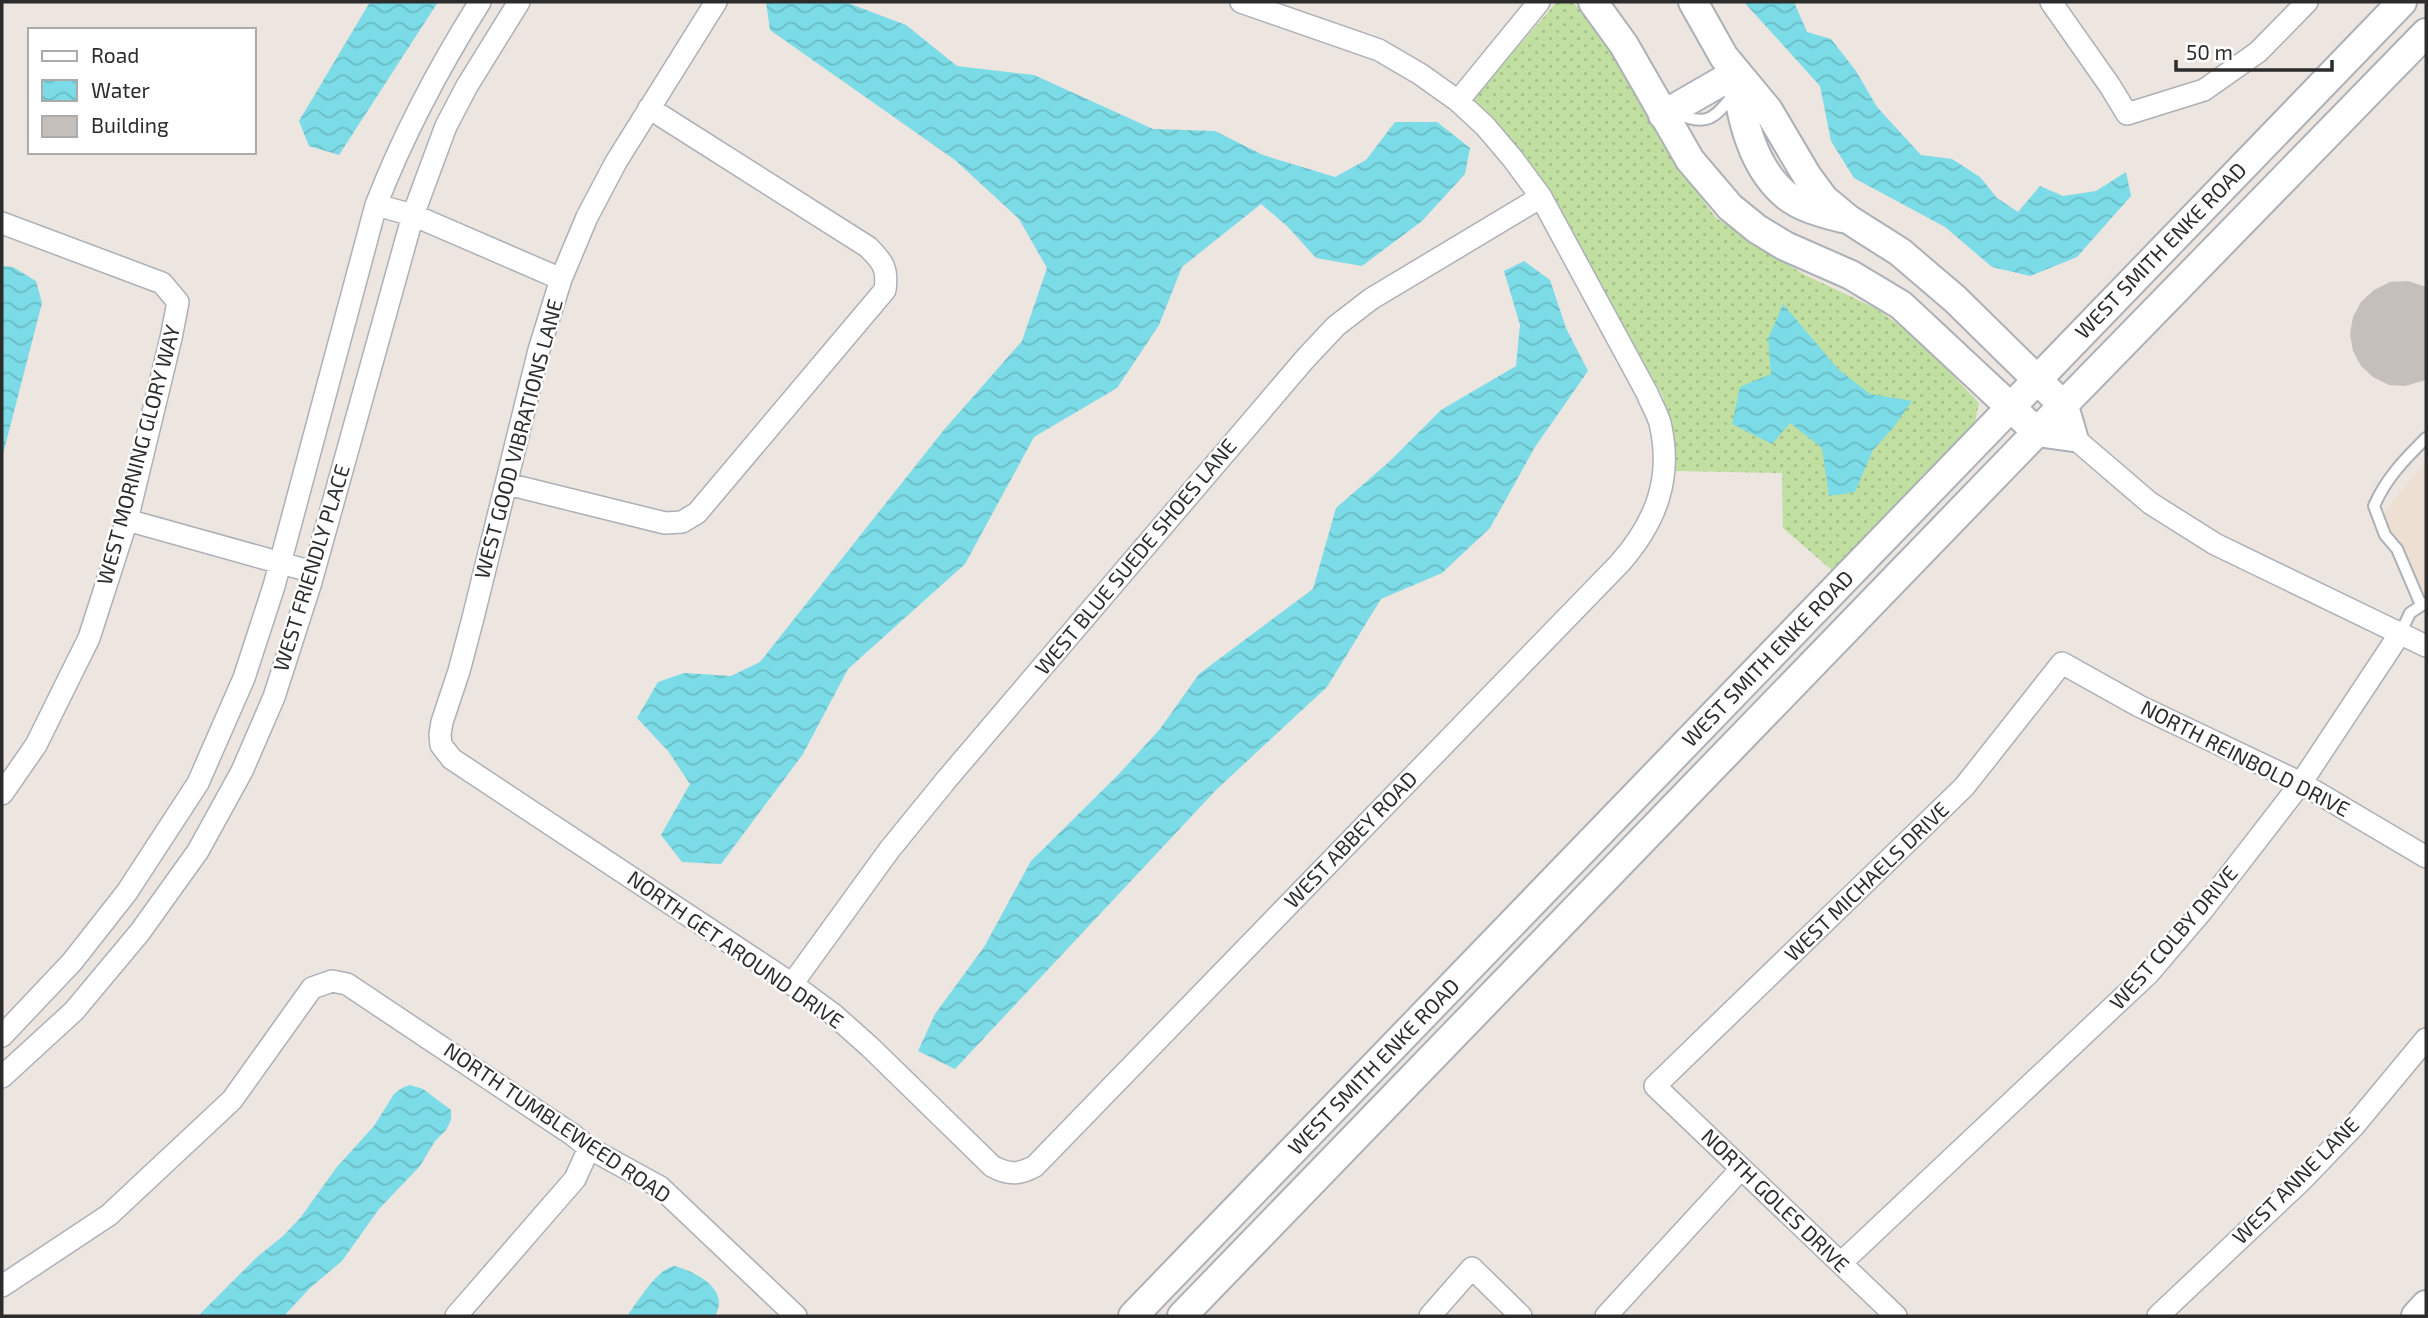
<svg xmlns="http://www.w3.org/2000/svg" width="2428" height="1318" font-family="'Exo 2',sans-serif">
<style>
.education{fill:#eddfd1}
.grass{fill:url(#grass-dots)}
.water{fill:url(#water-waves)}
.building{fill:#c5bfbc}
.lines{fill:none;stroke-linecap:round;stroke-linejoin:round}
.service-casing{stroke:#acb0b7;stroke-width:14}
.minor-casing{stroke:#acb0b7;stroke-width:24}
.tertiary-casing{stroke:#acb0b7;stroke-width:32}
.service{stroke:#fff;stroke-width:10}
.minor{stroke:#fff;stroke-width:21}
.tertiary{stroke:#fff;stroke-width:28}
.labels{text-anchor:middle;stroke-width:5;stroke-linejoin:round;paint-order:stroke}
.street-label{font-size:21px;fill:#2c2c2c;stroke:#fff}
</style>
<defs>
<pattern id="grass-dots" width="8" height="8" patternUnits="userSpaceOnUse" patternTransform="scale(1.75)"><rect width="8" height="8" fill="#c0dfa1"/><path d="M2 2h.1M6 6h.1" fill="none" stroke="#a5c08b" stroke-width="1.8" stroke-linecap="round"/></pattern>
<pattern id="water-waves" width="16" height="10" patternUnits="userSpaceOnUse" patternTransform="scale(1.75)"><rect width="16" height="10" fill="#7bdbe6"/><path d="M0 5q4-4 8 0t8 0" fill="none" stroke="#6abcc5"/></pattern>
</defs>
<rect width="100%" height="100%" fill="#ede5e0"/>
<!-- education -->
<path class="education" d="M2426,462V594L2378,520Z"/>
<!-- grass -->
<path class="grass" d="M1557,2H1572L1605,35L1637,96L1679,168L1716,218L1803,274L1875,308L1916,337L1979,403L1975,422L1834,572L1783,528L1782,473L1676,471L1663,397L1599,281L1524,155L1471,100Z"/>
<!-- water -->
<path class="water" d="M370,2H438L339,155L309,146L299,121Z
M766,2H845L906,25L957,66L1034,75L1153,129L1215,131L1263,155L1335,177L1366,160L1395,122H1437L1470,148L1465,174L1422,221L1362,266L1316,258L1287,226L1261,204L1182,267L1159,325L1117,388L1034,437L965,564L848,669L803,754L721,864L682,862L661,835L690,784L668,751L637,718L658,682L684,673L731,676L760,662L943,431L1022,341L1047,268L1019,219L955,160L770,30Z
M1744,2H1794L1807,32L1831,39L1856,71L1877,107L1921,155L1952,159L1980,177L1997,198L2018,212L2040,186L2063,196L2096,191L2126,172L2131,196L2077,257L2030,276L1992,267L1945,227L1854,178L1831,141L1820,86Z
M1524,261L1550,280L1566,328L1588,371L1535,447L1490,528L1442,573L1381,599L1327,687L1217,789L955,1069L918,1051L935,1014L984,947L1031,861L1118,775L1160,729L1199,674L1313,589L1336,508L1390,461L1441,410L1516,366L1520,325L1504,271Z
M2,266L13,267L36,281L42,303L2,458Z
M1783,304L1838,369L1870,394L1912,401L1893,428L1873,450L1855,492L1829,496L1822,448L1790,423L1772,444L1732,424L1740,387L1771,374L1768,339Z
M410,1085L423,1089L451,1110V1120L446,1130L435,1141L420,1166L379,1209L342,1261L310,1288L284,1316H198L257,1257L283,1236L301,1217L336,1168L374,1126L394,1094L402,1088Z
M675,1266C695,1272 731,1289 715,1316H627C638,1302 657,1268 675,1266Z"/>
<!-- building -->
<path class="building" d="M2408,281L2426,287V380L2405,386L2389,385L2373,377L2361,366L2353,351L2350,334L2353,317L2361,302L2374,290L2390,282Z"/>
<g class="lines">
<!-- service casing -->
<g class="service-casing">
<path id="service" d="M1674,112C1706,128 1715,119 1735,92
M2421,605L2397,549L2385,535L2374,506C2386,478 2405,459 2426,438
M2401,632L2410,613L2425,603"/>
</g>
<!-- minor casing -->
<g class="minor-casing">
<path id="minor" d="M716,2L616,162L587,217L561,279L539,350L473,618L459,671L442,722L440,734L441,745L452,759L792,984L834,1015L870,1047L992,1166C1008,1175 1019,1175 1035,1166L1620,563C1656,522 1673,478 1660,423C1657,413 1651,403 1647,393L1541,197L1513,159L1485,126L1458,101L1420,74L1379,50L1241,2
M2051,2L2110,86L2127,114L2204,90L2258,52L2307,2
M1458,101L1539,2
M376,205L413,215L561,279
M2,223L162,283L178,302L171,338L127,520L89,638L36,745L2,794
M2073,437L2150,503L2215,544L2426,646
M507,484L665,523L682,522L697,513L885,290C888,268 883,262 868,247L649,108
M127,520L313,572
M792,984L890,849L947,779L1305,359L1336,326L1371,299L1541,197
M2,1036L72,962L127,892L198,783L244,678L274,586L376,205C404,133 439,67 480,2
M2,1077L74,1011L140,932L198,851L242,771L274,697L311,582L413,215L446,126L467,86L519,2
M1841,1263L2149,973L2202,911L2301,783L2401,632
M2,1286L109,1215L232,1100L312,988L332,981L347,984L573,1135L589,1148L660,1187L796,1316
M456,1316L575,1179L589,1148
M1430,1316L1472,1268L1521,1316
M1606,1316L1741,1169
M1896,1316L1655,1086L1964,787L2062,663L2139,706L2301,783L2426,857
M2158,1316L2302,1180L2353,1127L2426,1039"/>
</g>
<!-- tertiary casing -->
<g class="tertiary-casing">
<path id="tertiary" d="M1593,2L1624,45L1690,160L1730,207L1757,229L1785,246L1851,275L1901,305L2037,432L2073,437L2064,406L1955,299L1900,252L1848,219L1824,199L1807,176L1768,110L1724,57L1693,2
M1663,115L1736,73C1740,114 1752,168 1787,196C1802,208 1823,213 1842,218
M1133,1316L2402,2
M1182,1316L2037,432L2426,33
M2416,1316L2426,1305"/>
</g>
<!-- service -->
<use href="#service" class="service"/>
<!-- minor -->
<use href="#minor" class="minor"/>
<!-- tertiary -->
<use href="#tertiary" class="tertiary"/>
</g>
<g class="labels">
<!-- street labels -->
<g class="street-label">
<text transform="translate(2161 251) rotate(-46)" y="7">WEST SMITH ENKE ROAD</text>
<text transform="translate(519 439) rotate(-75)" y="7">WEST GOOD VIBRATIONS LANE</text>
<text transform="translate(139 455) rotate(-75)" y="7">WEST MORNING GLORY WAY</text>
<text transform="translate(1136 557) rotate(-50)" y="7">WEST BLUE SUEDE SHOES LANE</text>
<text transform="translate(312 568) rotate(-73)" y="7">WEST FRIENDLY PLACE</text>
<text transform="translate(1768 659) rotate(-46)" y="7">WEST SMITH ENKE ROAD</text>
<text transform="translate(2245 759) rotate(27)" y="7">NORTH REINBOLD DRIVE</text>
<text transform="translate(1351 840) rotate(-46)" y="7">WEST ABBEY ROAD</text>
<text transform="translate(1867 882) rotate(-44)" y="7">WEST MICHAELS DRIVE</text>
<text transform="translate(2174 938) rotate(-49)" y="7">WEST COLBY DRIVE</text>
<text transform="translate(735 950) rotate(35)" y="7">NORTH GET AROUND DRIVE</text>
<text transform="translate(1374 1067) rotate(-46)" y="7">WEST SMITH ENKE ROAD</text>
<text transform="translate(557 1123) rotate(34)" y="7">NORTH TUMBLEWEED ROAD</text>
<text transform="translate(2296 1181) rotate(-45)" y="7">WEST ANNE LANE</text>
<text transform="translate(1775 1201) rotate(44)" y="7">NORTH GOLES DRIVE</text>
</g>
</g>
<!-- border -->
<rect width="2428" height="1318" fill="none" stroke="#2c2c2c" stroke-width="7"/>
<!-- legend -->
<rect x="28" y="28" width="228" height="126" fill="#ffffff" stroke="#ababab" stroke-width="2"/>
<rect x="42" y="51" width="35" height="10" fill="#ffffff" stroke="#ababab" stroke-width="2"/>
<text x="91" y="63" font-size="21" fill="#2c2c2c">Road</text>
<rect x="42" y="80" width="35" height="21" fill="url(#water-waves)" stroke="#ababab" stroke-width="2"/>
<text x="91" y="98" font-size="21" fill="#2c2c2c">Water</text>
<rect x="42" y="116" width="35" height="21" fill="#c5bfbc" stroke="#ababab" stroke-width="2"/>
<text x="91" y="133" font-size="21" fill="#2c2c2c">Building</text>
<!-- scale -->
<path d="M2176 60v10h156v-10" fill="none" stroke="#2c2c2c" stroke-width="3.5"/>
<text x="2186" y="60" font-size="21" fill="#2c2c2c" stroke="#ffffff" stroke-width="5" paint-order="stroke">50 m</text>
</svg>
